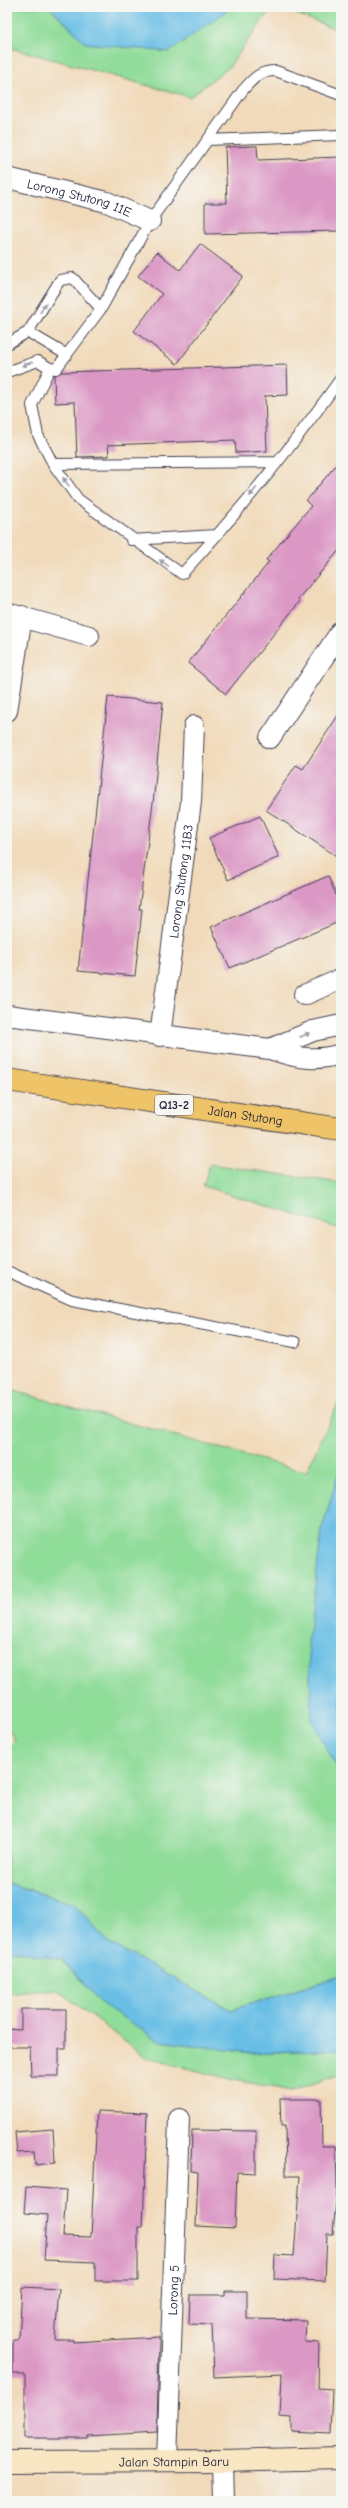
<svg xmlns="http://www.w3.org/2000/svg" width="348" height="2508" font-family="'Comic Neue',sans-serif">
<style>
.green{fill:#90dc99;stroke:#597f6a}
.water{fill:#68bee5;stroke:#457090}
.building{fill:#db98c5}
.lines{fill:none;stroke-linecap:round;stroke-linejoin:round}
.lane-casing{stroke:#413e4e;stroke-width:12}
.street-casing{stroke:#413e4e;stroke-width:22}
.secondary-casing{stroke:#413e4e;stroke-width:24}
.primary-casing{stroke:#413e4e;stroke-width:24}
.lane{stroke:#fff;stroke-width:10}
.street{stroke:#fff;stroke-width:20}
.secondary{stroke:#f9e7c3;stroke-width:22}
.primary{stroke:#efc469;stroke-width:22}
.oneway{fill:#9c9ca7}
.labels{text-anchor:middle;stroke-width:3.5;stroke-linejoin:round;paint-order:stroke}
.shield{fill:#f6f6f2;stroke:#626272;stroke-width:1}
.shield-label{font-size:12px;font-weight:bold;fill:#22223b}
.street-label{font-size:13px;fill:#22223b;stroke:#f6f6f2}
</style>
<rect width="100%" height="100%" fill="#f6f6f2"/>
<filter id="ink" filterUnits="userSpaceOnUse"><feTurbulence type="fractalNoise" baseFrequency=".025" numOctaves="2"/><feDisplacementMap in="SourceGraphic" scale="8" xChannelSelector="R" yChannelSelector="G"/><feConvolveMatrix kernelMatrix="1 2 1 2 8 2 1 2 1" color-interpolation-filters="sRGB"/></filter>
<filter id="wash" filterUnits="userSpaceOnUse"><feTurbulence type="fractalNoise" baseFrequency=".012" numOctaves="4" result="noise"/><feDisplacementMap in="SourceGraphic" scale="16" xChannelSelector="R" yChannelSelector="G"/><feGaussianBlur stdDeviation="0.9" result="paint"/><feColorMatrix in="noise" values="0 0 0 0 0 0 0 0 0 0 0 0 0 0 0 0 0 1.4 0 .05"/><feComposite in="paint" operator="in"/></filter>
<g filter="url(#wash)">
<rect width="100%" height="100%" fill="#f1daba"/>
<!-- green -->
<path class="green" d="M7,7H50L85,43L225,12L228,7H272L229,67L190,97L7,47Z
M278,7H341V31Z
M210,1164L341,1183V1229L203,1186Z
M7,1389L306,1472L341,1397V1465L322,1529L312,1720L341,1775V1976L231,2010L109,1943L74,1904L7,1883V1748L15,1740L7,1727Z
M7,1949L63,1960L102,2004L251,2053L341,2049V2074L291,2091L229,2079L147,2058L56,1989L7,1994Z"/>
<!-- water -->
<path class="water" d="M50,7H228L225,12L169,52L85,43Z
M341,1465V1775L312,1720L308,1640L322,1529Z
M7,1883L74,1904L109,1943L231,2010L341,1976V2049L251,2053L160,2041L102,2004L63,1960L7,1949Z"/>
<g id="blocks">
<!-- building -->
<path class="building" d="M257,146L258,160L341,157V231L205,234V203H227L225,147Z
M200,244L243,276L177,364L134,331L162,294L138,276L157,252L180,270Z
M287,365L288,395L265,396L267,451L236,453L235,440L108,445L109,456L77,457L75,402L55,403L54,375L62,372Z
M341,459V548L298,599L300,601L226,694L188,663L269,562L266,560L311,506L306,501Z
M108,697L163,702L154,795L139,909H142L135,976L78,971Z
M341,711V859L266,810L296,765L303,769Z
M260,816L279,857L228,880L209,838Z
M328,876L341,906V921L230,968L211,927Z
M21,2009H66V2048H59V2076H31L30,2047H7V2029L21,2030Z
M280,2099H321L322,2146H336L337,2190L333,2234H327L325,2281L274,2279L275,2255L294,2256L300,2176H286L285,2126H281Z
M97,2111L147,2113L143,2227H138V2281H95V2262L44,2260L47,2215L24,2213L26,2187L66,2190L63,2236L91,2237Z
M53,2129L55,2163L35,2165L34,2152L17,2153L15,2132Z
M192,2130L256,2131V2173L237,2172L235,2228L196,2226L198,2172L191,2171Z
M22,2287L59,2289L55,2340H73V2342L159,2337L157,2432L87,2436V2438H25V2374H13V2340H19Z
M225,2291H247V2319L306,2320L305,2342L319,2343L318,2388L332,2389L330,2434L292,2432V2418L280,2417L282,2374L214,2377L212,2325L189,2324L190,2295H225Z"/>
</g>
</g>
<g filter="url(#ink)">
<use href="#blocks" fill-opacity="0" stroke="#413e4e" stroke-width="1"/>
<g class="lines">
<!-- lane casing -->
<g class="lane-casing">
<path id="lane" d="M207,140L341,135
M28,332L67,355
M7,344L28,332L60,280L73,278L101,309
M50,368L32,405L38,435L53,464L78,499L182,574C239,512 292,447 341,378
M7,372L38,361L50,368L56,369L101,309L150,221L243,90C254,78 259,71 276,71L341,95
M53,464L277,462
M131,540L217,535
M7,1271L72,1300L295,1342"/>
</g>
<!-- street casing -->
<g class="street-casing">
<g id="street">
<path id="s1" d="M7,178L107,202L150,221"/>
<path d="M7,613L89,636"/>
<path d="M7,711L22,616"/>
<path d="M270,738L341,631"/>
<path d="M304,995L341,979"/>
<path d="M7,1015L270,1049C297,1058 313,1062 341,1054"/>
<path id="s2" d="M160,1036L191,802L194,726"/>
<path d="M270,1049L313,1031L341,1025"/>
<path id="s3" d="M167,2461L179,2119"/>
<path d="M222,2461L223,2501"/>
</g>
</g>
<!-- secondary casing -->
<g class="secondary-casing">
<g id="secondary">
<path id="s4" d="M7,2462L222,2461L341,2458"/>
</g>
</g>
<!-- primary casing -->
<g class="primary-casing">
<g id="primary">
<path id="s5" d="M7,1080L341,1129"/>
</g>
</g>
<!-- lane -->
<use href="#lane" class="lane"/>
<!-- street -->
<use href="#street" class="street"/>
<!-- secondary -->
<use href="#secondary" class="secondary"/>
<!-- primary -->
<use href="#primary" class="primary"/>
</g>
<!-- one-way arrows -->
<defs><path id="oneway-solid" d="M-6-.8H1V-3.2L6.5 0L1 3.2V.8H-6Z"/></defs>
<g class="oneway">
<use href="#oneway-solid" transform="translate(43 308) rotate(-58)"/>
<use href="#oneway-solid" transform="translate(27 364) rotate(160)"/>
<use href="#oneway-solid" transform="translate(66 482) rotate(-125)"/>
<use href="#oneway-solid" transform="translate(253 492) rotate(129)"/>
<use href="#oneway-solid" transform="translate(164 563) rotate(-145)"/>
<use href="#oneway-solid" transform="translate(305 1035) rotate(-23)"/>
</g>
</g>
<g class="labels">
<!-- shield labels -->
<rect class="shield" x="155" y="1095" width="38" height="20" rx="3"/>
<g class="shield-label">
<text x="174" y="1109">Q13-2</text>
</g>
<!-- street labels -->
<g class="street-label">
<text dy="5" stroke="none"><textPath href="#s1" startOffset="75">Lorong Stutong 11E</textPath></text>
<text dy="5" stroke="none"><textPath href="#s2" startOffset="156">Lorong Stutong 11B3</textPath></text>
<text dy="5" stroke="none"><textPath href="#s5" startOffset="241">Jalan Stutong</textPath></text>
<text dy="5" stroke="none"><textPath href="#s3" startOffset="171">Lorong 5</textPath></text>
<text dy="5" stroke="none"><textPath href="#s4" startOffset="167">Jalan Stampin Baru</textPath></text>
</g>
</g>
<!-- margin -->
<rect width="348" height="2508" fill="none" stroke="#f6f6f2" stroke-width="24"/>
</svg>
